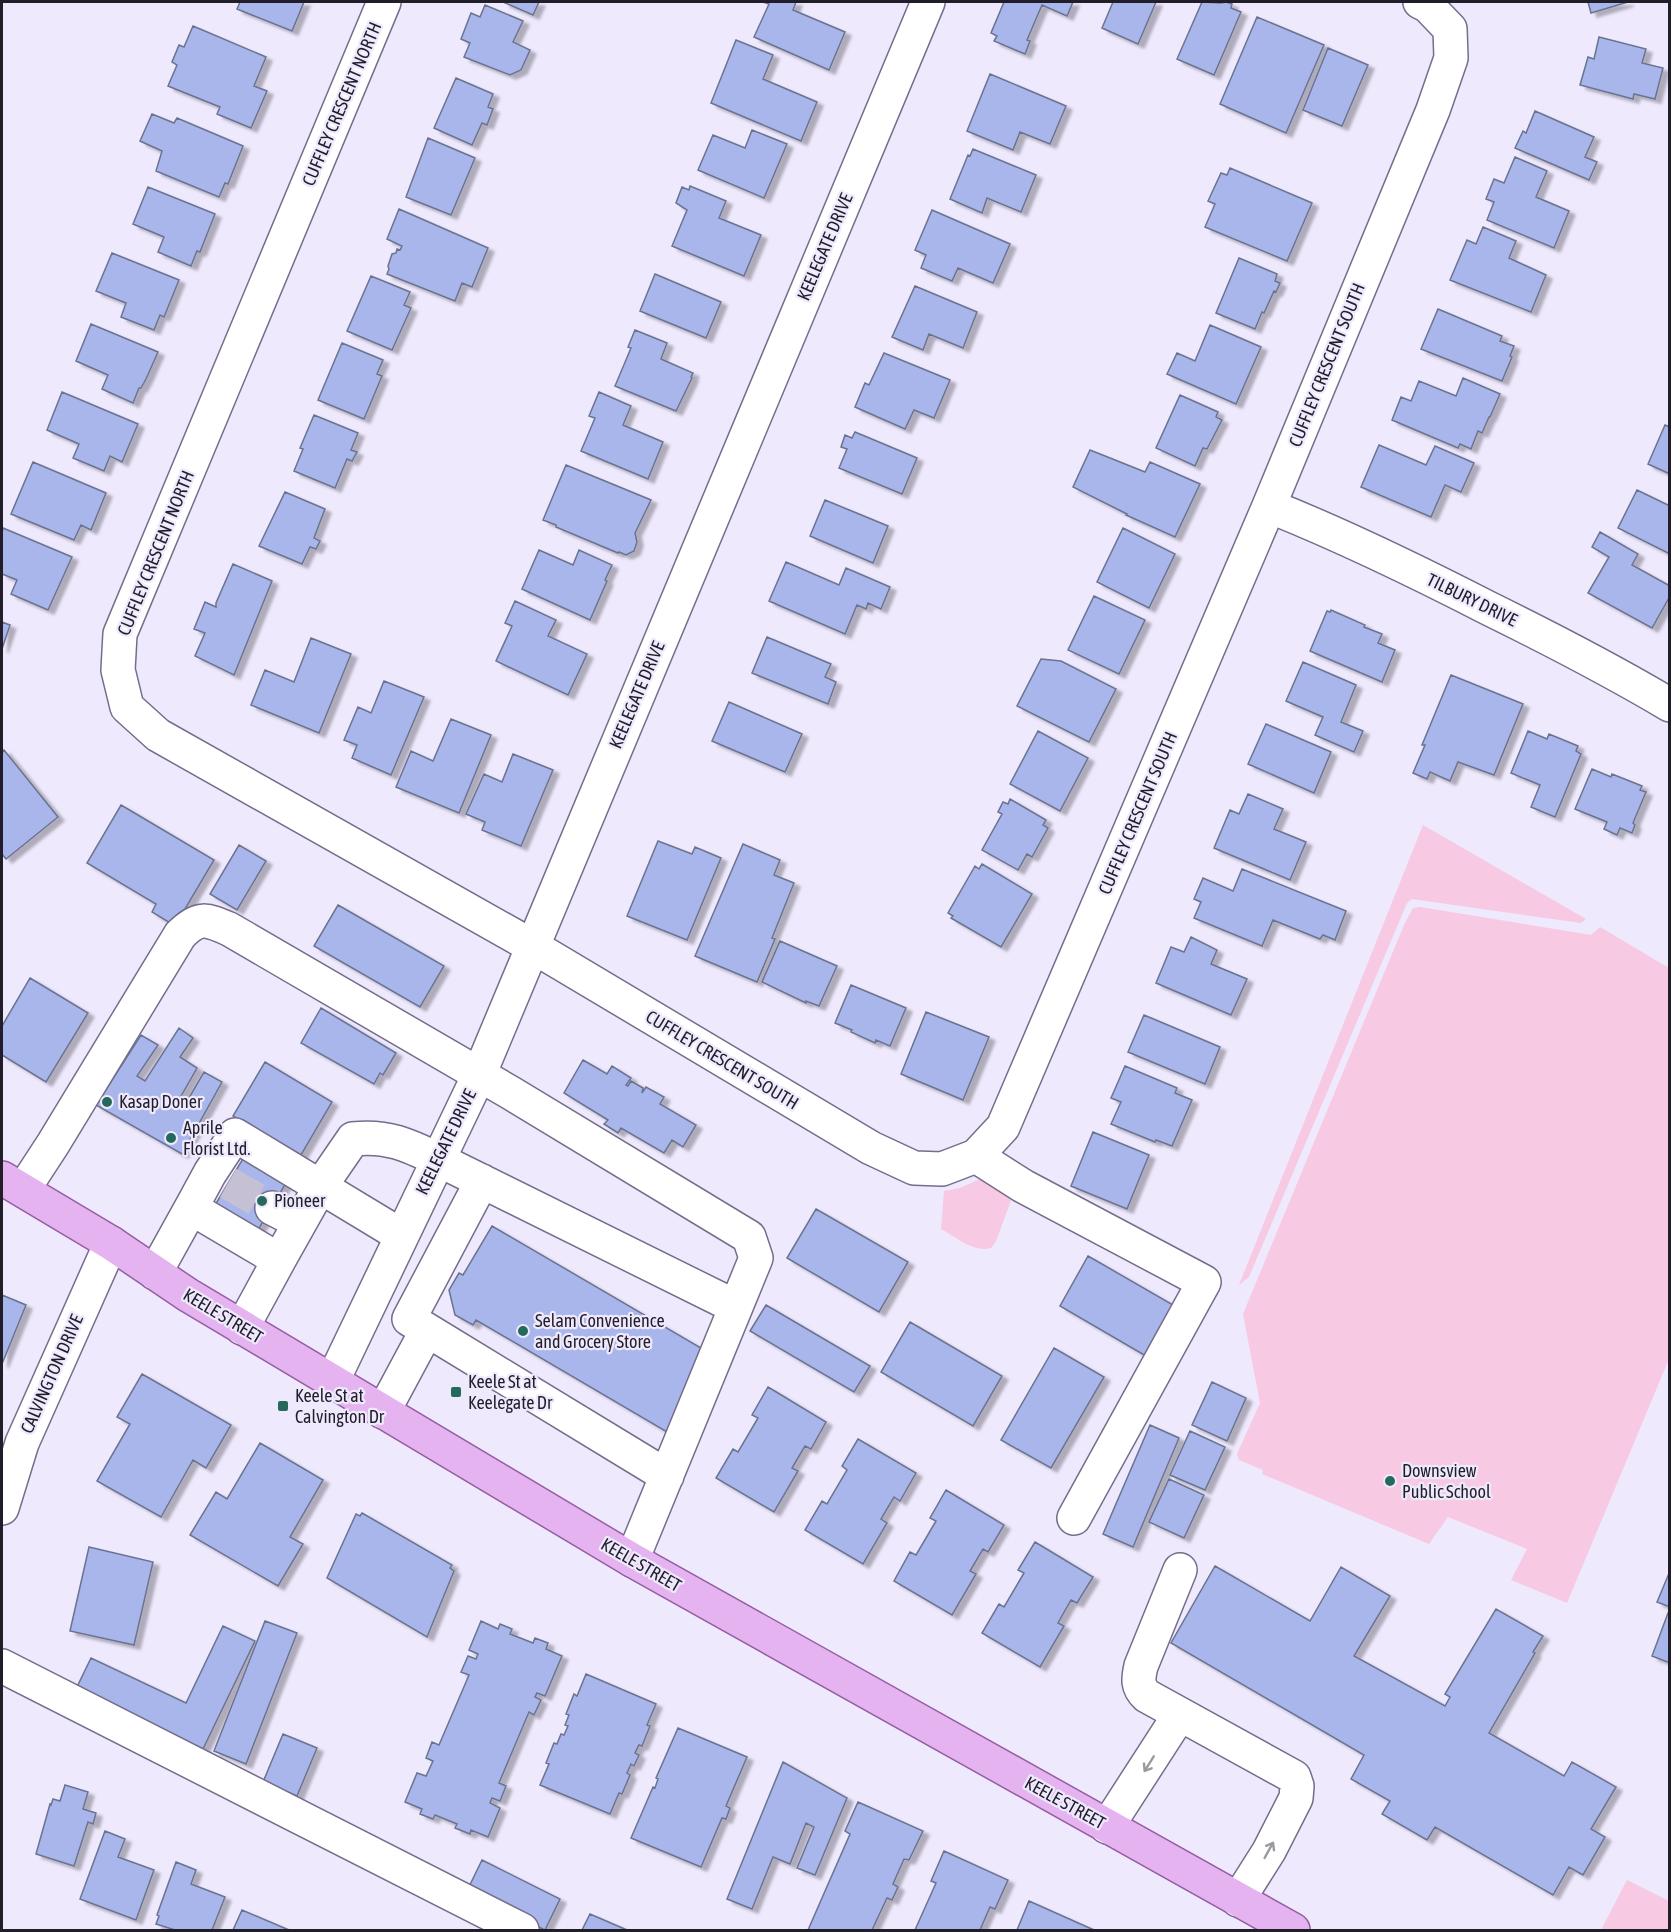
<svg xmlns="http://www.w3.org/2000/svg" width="1671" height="1932" font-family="'Asap Condensed',sans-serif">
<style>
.green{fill:#f7c9e2}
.building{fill:#a8b6ec;stroke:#6b7390;stroke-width:1.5;filter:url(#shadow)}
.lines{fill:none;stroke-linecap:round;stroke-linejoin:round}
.minor-tunnel{stroke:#c5c0d3;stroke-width:33;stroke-dasharray:33 16;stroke-linecap:butt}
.minor-casing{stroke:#756d8a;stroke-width:36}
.major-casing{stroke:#955ea3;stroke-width:36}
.minor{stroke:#fff;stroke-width:33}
.major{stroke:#e5b3ef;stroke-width:33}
.oneway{stroke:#9b9a9f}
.poi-dot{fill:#24695b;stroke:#eee9fd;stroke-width:2}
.labels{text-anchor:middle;stroke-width:4.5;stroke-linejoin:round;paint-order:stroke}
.street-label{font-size:18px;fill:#211e2a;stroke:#eee9fd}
.poi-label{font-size:18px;fill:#211e2a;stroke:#eee9fd;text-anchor:start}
</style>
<defs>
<filter id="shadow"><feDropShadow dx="6" dy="4" stdDeviation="1.5" flood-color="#0004"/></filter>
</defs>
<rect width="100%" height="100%" fill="#eee9fd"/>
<!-- green -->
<path class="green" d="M1423,825L1586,919L1581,923L1412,899L1407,903L1249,1277L1239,1285Z
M1420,907L1591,935L1600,927L1669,968V1359L1567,1603L1511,1580L1527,1549L1448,1517L1429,1544L1262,1474L1263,1470L1239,1460L1237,1454L1260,1403L1243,1314L1404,925L1413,908Z
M980,1179L1012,1198L996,1241L991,1248C973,1253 956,1237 941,1229L944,1191L960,1188Z
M1627,1880L1669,1901V1930H1601Z"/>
<!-- building -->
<path class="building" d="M240,2H304L292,31L237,9Z
M503,2H539L533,15Z
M763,2H796L793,10L845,32L829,70L754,37L769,4Z
M1004,2H1073L1067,16L1042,5L1027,40L1030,41L1025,54L994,41L997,36L991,33Z
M1113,2H1156L1138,44L1102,28Z
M1202,2L1221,3L1226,2L1232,4L1231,8L1241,12L1214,75L1177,59Z
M1588,2H1628L1591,13Z
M485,5L523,21L513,42L530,50L521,70L510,75L464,57L470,43L461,39L471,13L480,17Z
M1257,17L1324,45L1286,133L1220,104Z
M193,26L266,57L254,86L267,91L251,128L217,114L220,107L168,86L177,65L172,62L179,45L184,47Z
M1599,37L1646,49L1642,63L1663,68L1655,99L1634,94L1633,99L1580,85L1588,57L1594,59Z
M736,40L773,55L763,79L817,102L801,141L711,103Z
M1328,48L1368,65L1342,126L1303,110Z
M990,74L1066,106L1050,144L1020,132L1013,150L967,131Z
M456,78L493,94L488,107L493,109L487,125L482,123L472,145L434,128Z
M1535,111L1594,137L1585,157L1597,162L1589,180L1515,148L1523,131L1526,133Z
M152,114L174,123L177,118L243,146L228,184L225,183L219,197L156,171L162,151L140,141Z
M752,130L787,144L764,198L698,170L713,135L745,148Z
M428,138L475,158L451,215L406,197Z
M973,149L1036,175L1021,212L987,198L982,213L950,199L968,155L970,156Z
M1515,157L1547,171L1536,197L1569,211L1554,248L1487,220L1494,202L1486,199L1494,179L1504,183Z
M1230,168L1312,203L1287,261L1205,227L1215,204L1208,201L1221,173L1227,175Z
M690,186L726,201L719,218L761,235L744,276L672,246L687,210L676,203L682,187L689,190Z
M148,187L215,214L200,252L197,251L191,266L158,252L164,237L133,224Z
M399,209L488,248L472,287L462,283L455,301L387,274L389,269L388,266L392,254L396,253L397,249L400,250L402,246L387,239Z
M932,210L1010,244L993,283L958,268L952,281L921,268L926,255L915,250Z
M1483,227L1516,241L1509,258L1546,275L1531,312L1450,280L1467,240L1476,244Z
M112,253L179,280L164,317L160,315L154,330L121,317L126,303L96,291Z
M1239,258L1277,274L1275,281L1280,283L1276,292L1274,291L1264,313L1262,312L1255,329L1216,313Z
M655,274L721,302L706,338L640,311Z
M371,276L410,292L404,305L411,308L392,350L347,331Z
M915,286L977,312L963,348L929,334L923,350L892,337Z
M1438,309L1502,336L1500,341L1514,346L1510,356L1512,357L1502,381L1421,349Z
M91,324L158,352L146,379L141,388H139L133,403L102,389L108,375L76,361Z
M1210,325L1261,347L1236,404L1167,374L1177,353L1195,361Z
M635,330L667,343L661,359L693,373L691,377L692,378L676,411L615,386L631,348L628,347Z
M342,343L383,360L377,374L382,376L364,419L318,400Z
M884,353L950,380L934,418L914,410L905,429L855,407L865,383L869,385Z
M1463,378L1500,394L1490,417H1489L1482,433L1478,431L1471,449L1460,444L1458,448L1392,420L1401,397L1411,401L1419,381L1456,396Z
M62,392L138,424L122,462L110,456L104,471L90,465L73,458L79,444L47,430Z
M599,392L631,406L623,425L663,442L648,479L581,451L595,418L589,416Z
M1180,395L1218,412L1216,417L1222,420L1207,449L1203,448L1195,466L1156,448Z
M314,415L358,433L351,450L357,452L352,461L347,459L335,488L294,471L303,449L300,448Z
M1665,425L1670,427V474L1648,464Z
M855,432L917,458L902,494L839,468L847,449L841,447L845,435L852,438Z
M1379,445L1426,465L1435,446L1474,463L1461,492L1445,485L1431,517L1361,487Z
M1090,450L1145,472L1150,462L1200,484L1175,537L1126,515L1127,514L1073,487Z
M33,462L106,493L91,530L81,525L74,540L11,514Z
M566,465L651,500L635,533L637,542L634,551L626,555L619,552L618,553L556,527V525L543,520Z
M1637,490L1670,506V554L1618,528Z
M285,492L325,509L314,538L320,541L316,549L310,547L302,564L259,546Z
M825,500L888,526L873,563L810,536Z
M3,528L72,557L48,610L11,594L17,580L2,574V533Z
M1123,528L1175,554L1149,608L1097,582Z
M1600,532L1638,554L1632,565L1670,586V596L1652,628L1588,593L1609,557L1592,547Z
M539,550L573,565L579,550L612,565L605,580L607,581L590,620L522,589Z
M786,562L839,585L846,568L890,587L881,609L868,603L866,609L857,605L845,634L769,601Z
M233,564L272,581L234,675L195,656L205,633L194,629L205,602L216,607V603Z
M1094,596L1145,620L1119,674L1068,650Z
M515,601L556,620L548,636L587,654L568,695L496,661L512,626L505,623Z
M1331,610L1365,625L1364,627L1382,634L1378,643L1395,650L1382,682L1310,651L1327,611L1330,612Z
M2,622L10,625L2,649Z
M767,637L831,664L825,677L836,682L828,704L752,673Z
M311,638L351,654L319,733L251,705L265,670L294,682Z
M1041,659L1061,661L1116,689L1089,742L1017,706Z
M1303,662L1356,685L1341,722L1363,731L1354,752L1315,735L1323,717L1286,701Z
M1451,675L1523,704L1494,775L1458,762L1450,781L1430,772L1427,779L1413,773L1425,745H1422Z
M384,681L424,697L391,775L352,758L357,745L344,740L358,707L371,713Z
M729,702L802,734L785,772L712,741Z
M451,719L491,735L459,813L396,787L411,751L433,761Z
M1266,724L1331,752L1314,793L1248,764Z
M1038,731L1088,758L1060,811L1010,784Z
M1528,731L1547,739L1549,734L1578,746L1576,751L1581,754L1555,817L1531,807L1540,785L1511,773Z
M4,750L58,817L6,859L2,854V753Z
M513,754L553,770L521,846L482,830L485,822L466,814L484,774L502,782Z
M1592,769L1611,777L1612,774L1642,786L1640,790L1646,792L1633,823L1635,825L1632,833L1620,828L1617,835L1604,829L1607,822L1575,809Z
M1248,794L1283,809L1274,829L1306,842L1290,880L1214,848L1230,810L1239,814Z
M1010,799L1046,820L1043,825L1048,828L1032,857L1027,854L1018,870L982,850L1002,814L998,812L1003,802L1008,804Z
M121,805L214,860L175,926L152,912L156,904L87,863Z
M658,841L692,854L695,847L721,858L687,940L627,916Z
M743,844L780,860L774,875L794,883L772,938L775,939L757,982L695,956Z
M239,845L266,861L237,910L210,894Z
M982,864L1032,894L1001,947L951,918L953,916L948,913L975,866L979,869Z
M1242,869L1346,911L1335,940L1323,935L1320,939L1273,920L1262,946L1194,918L1201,902L1194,899L1203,878L1233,891Z
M338,905L444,966L420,1007L314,946Z
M1191,937L1217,950L1211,964L1247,979L1231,1015L1156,983L1171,947L1184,952Z
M780,941L837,966L819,1006L806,1001V1003L762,982Z
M30,978L88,1013L46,1082L2,1055V1026Z
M851,985L906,1008L890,1046L876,1040L875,1043L851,1032L852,1030L835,1023Z
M321,1008L396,1053L383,1075L380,1073L374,1084L301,1043Z
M926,1012L989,1037L963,1100L901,1074Z
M1144,1015L1220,1047L1205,1084L1128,1052Z
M179,1028L193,1038L180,1057L197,1068L180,1098L182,1101L186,1103L204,1072L222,1082L182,1154L96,1105L141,1035L158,1045L137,1076L145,1081Z
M583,1060L607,1074L612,1066L631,1078L626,1085L628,1086L631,1081L643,1088L642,1093L646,1087L664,1097L660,1104L696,1125L683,1147L672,1140L664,1153L621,1128L618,1133L604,1124L608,1120L564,1093Z
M265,1062L332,1102L301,1155L233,1116Z
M1125,1066L1177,1088L1175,1093L1192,1100L1172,1146L1156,1140L1155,1142L1111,1124L1121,1102L1111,1098Z
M1093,1132L1149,1155L1127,1209L1071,1186Z
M247,1152L289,1178L255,1235L212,1210Z
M816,1209L908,1262L879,1312L787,1258Z
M492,1226L701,1348L667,1432L476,1320L473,1325L455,1315L449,1290L459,1273L463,1275Z
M1088,1256L1180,1309L1151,1359L1060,1306Z
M2,1295L26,1305L2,1364Z
M766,1305L870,1366L854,1392L750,1331Z
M910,1322L1002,1376L973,1426L881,1372Z
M1054,1348L1104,1377L1051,1468L1001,1440Z
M142,1374L231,1425L206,1468L193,1460L161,1517L97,1481L130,1424L117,1417Z
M1212,1382L1246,1398L1227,1441L1192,1425Z
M768,1387L826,1422L811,1449L805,1446L792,1468L798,1471L774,1512L716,1478L733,1449L738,1452L758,1418L752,1415Z
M1150,1425L1179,1438L1133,1547L1103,1534Z
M1190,1431L1225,1447L1205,1490L1170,1475Z
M858,1439L916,1473L900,1501L894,1497L881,1519L887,1523L863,1564L805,1530L822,1501L827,1504L847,1470L842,1466Z
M260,1443L323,1480L290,1537L303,1544L278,1586L190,1535L216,1492L227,1499Z
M1169,1479L1204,1495L1184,1538L1149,1522Z
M946,1490L1004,1525L988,1552L983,1549L970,1571L976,1574L952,1615L894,1581L910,1552L916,1555L936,1521L930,1518Z
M362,1513L452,1565L450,1568L454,1571L427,1637L327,1578L356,1514L360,1516Z
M1035,1542L1093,1577L1077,1603L1071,1600L1058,1623L1064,1626L1040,1667L982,1633L999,1604L1004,1607L1024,1573L1018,1570Z
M89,1547L153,1562L134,1645L70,1631Z
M1215,1566L1310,1621L1341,1567L1390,1596L1354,1656L1445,1706L1450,1697L1445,1694L1496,1609L1543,1636L1533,1652L1535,1653L1489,1733L1564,1776L1572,1762L1616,1787L1591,1829L1605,1837L1583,1875L1569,1867L1553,1895L1435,1827L1427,1840L1382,1814L1390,1801L1351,1779L1364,1755L1171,1643Z
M1670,1571V1607L1657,1602Z
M1668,1613L1670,1614V1663L1652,1656Z
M265,1621L297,1633L246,1764L214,1751Z
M481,1621L498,1629L500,1624L512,1629L510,1634L533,1643L535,1638L548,1643L546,1649L562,1656L545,1696L537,1693L535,1697L541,1700L534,1715L529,1712L499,1783L506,1786L500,1801L492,1798L490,1803L500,1808L488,1837L471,1830L470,1834L455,1828L457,1824L435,1815L433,1819L420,1814L422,1809L405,1802L417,1773L426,1776L433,1761L426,1758L432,1742L439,1745L469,1675L461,1672L468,1656L476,1659L478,1654L469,1650Z
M223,1626L255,1641L203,1749L76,1689L91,1658L186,1703Z
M586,1674L656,1704L647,1725L650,1726L642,1746L639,1745L635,1753L639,1755L634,1766L631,1764L627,1773L630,1775L622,1794L619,1793L610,1814L540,1785L549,1764L546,1763L554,1743L557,1744L561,1734L564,1735L568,1726L565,1725L569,1715L566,1714L574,1694L577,1696Z
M678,1728L747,1757L726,1806L730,1808L726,1819L722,1818L701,1867L631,1838L653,1787L655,1788L658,1779L656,1778Z
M283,1734L317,1748L297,1796L263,1782Z
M783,1762L847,1798L815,1875L797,1868L814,1827L806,1823L790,1864L773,1857L752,1909L727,1899Z
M65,1785L88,1792L83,1809L96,1813L93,1824L88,1822L74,1866L36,1854L50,1804L51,1805L53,1799L60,1801Z
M858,1802L923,1831L909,1860L904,1859L893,1884L898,1887L892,1900L887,1898L872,1930H808L850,1834L845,1831Z
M105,1831L125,1839L118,1857L154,1870L136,1920L80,1899Z
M944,1851L1008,1880L995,1909L990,1907L980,1930H915L936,1883L931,1881Z
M482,1860L560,1899L545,1930L466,1893Z
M176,1862L196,1870L191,1884L225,1897L212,1930H175L156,1924L159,1916L157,1915Z
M1029,1901L1094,1930H1017Z
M242,1910L289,1930H233Z
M590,1914L627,1930H582Z"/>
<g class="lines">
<!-- minor-tunnel -->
<path class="minor-tunnel" d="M228,1183L272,1208"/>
<!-- minor casing -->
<g class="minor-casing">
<path id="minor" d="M384,2L120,634L118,670L127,707L158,735L532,946L871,1148L914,1168L942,1169L976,1156L1003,1127L1269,506L1433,110L1451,58L1450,29L1428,6L1420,2
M1269,506C1344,536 1416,571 1488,608C1549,638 1611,670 1670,705
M976,1156L1023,1186L1204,1282L1074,1518
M482,1181L409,1319L667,1476
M23,1190L53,1144L180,935C199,916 206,919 229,929L511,1093L749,1237L756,1258L632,1560
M272,1208L299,1222
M402,1236L235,1135L210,1173L191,1208L279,1260L320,1187L353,1139C387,1135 408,1145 437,1159L736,1307
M155,1273L191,1208
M242,1328L279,1260
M332,1382L479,1075L928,2
M383,1412L427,1330
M2,1508L22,1443L111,1243
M1180,1570L1141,1666C1138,1679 1137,1687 1147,1696L1294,1777L1297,1786L1296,1798L1269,1851L1238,1900
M2,1666L522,1930
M1107,1827L1180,1714"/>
</g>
<!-- major casing -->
<g class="major-casing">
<path id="major" d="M2,1178L111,1243L188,1295L632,1560L1293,1930"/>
</g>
<!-- minor -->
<use href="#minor" class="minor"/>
<!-- major -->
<use href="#major" class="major"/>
</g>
<!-- one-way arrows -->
<defs><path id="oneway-shaft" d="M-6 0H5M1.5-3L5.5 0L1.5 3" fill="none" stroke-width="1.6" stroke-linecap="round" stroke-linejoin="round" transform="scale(1.5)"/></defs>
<g class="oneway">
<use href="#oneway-shaft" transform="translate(1149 1764) rotate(122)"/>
<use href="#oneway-shaft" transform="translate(1269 1850) rotate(-61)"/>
</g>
<!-- markers -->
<g class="poi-dot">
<circle cx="107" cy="1102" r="6"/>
<circle cx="171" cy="1138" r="6"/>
<circle cx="262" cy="1201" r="6"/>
<circle cx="523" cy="1331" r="6"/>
<rect x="450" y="1386" width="12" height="12" rx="3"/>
<rect x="277" y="1400" width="12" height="12" rx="3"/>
<circle cx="1390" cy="1481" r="6"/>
</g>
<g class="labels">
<!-- street labels -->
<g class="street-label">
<text transform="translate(342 104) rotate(-67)" y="6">CUFFLEY CRESCENT NORTH</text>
<text transform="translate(825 247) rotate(-67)" y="6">KEELEGATE DRIVE</text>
<text transform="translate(1327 365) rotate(-68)" y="6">CUFFLEY CRESCENT SOUTH</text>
<text transform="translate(156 553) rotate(-68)" y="6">CUFFLEY CRESCENT NORTH</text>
<text transform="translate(1472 600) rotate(26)" y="6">TILBURY DRIVE</text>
<text transform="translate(637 695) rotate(-67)" y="6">KEELEGATE DRIVE</text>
<text transform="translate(1138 813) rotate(-67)" y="6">CUFFLEY CRESCENT SOUTH</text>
<text transform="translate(722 1060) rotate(31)" y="6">CUFFLEY CRESCENT SOUTH</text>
<text transform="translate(446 1142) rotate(-64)" y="6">KEELEGATE DRIVE</text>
<text transform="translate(223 1316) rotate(31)" y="6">KEELE STREET</text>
<text transform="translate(52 1374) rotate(-66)" y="6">CALVINGTON DRIVE</text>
<text transform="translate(641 1565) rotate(30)" y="6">KEELE STREET</text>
<text transform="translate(1065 1803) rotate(29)" y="6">KEELE STREET</text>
</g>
<!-- poi labels -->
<g class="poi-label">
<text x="119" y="1108">Kasap Doner</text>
<text x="183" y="1134">Aprile<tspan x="183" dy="21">Florist Ltd.</tspan></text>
<text x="274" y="1207">Pioneer</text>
<text x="535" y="1327">Selam Convenience<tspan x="535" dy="21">and Grocery Store</tspan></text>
<text x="468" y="1388">Keele St at<tspan x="468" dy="21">Keelegate Dr</tspan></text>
<text x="295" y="1402">Keele St at<tspan x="295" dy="21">Calvington Dr</tspan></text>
<text x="1402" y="1477">Downsview<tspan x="1402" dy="21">Public School</tspan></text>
</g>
</g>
<!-- border -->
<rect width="1671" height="1932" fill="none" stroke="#211e2a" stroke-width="6"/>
</svg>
